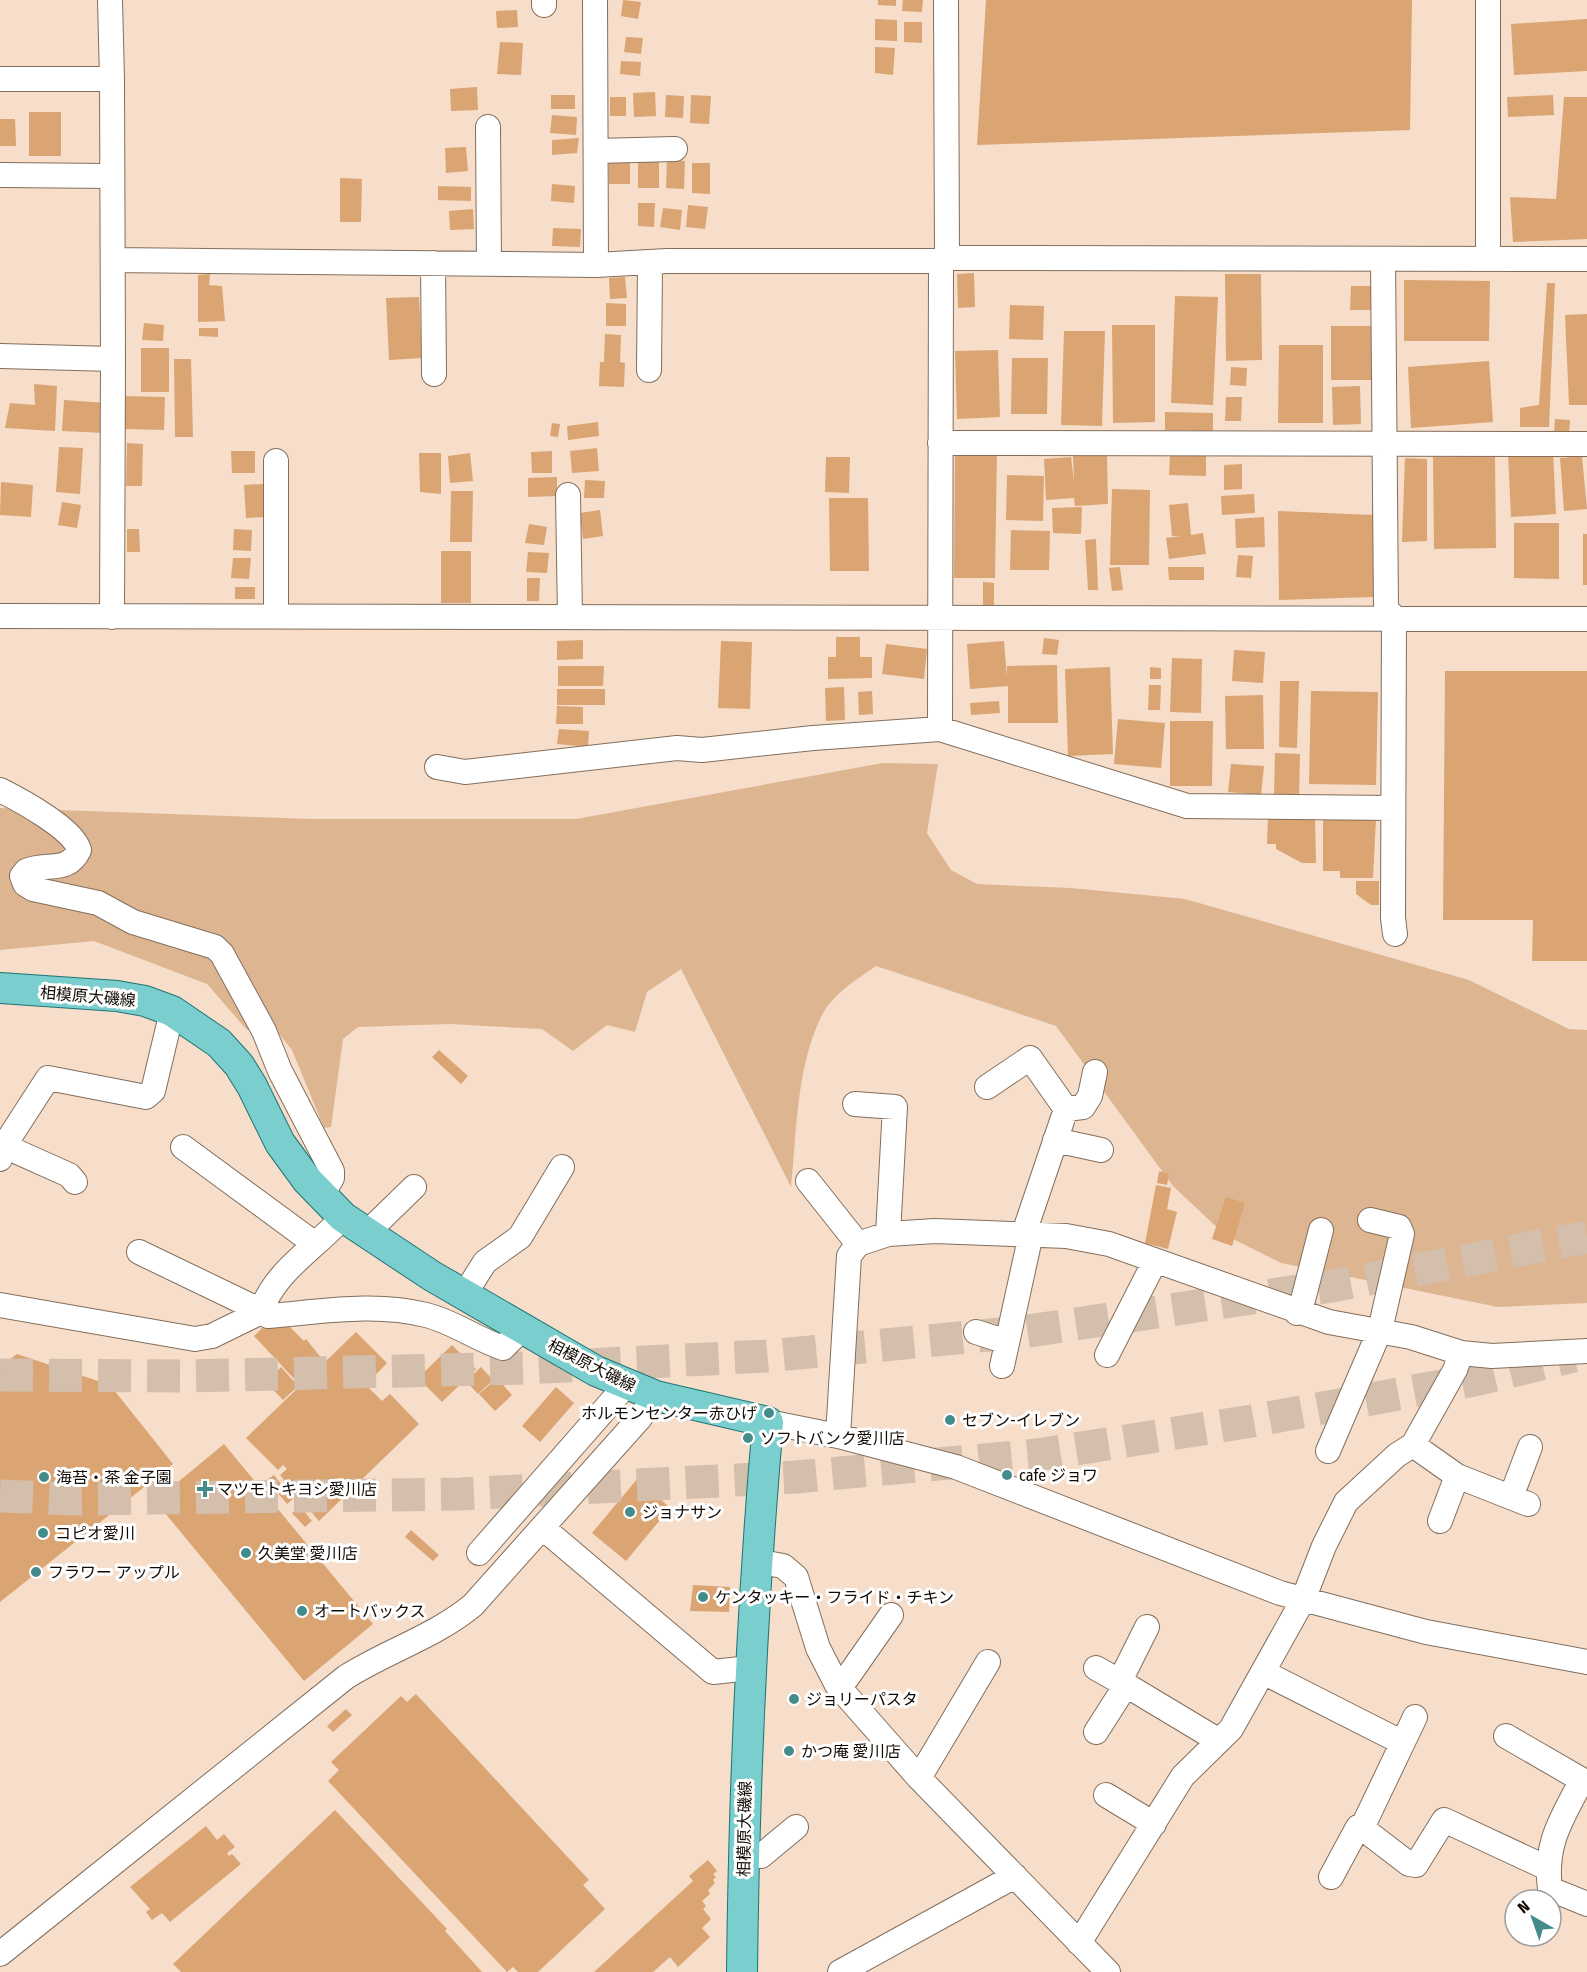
<svg xmlns="http://www.w3.org/2000/svg" width="1587" height="1972" font-family="'Fira Sans Condensed','Noto Sans JP',sans-serif">
<style>
.green{fill:#deb591}
.building{fill:#daa473}
.lines{fill:none;stroke-linecap:round;stroke-linejoin:round}
.highway-tunnel{stroke:#d4beac;stroke-width:33;stroke-dasharray:33 16;stroke-linecap:butt}
.minor-casing{stroke:#836e5c;stroke-width:26}
.major-casing{stroke:#1d7472;stroke-width:32}
.minor{stroke:#fff;stroke-width:24}
.major{stroke:#7bcece;stroke-width:30}
.poi-dot{fill:#448c8c;stroke:#fff;stroke-width:2}
.labels{text-anchor:middle;stroke-width:6;stroke-linejoin:round;paint-order:stroke}
.street-label{font-size:16px;fill:#110a04;stroke:#fff}
.poi-label{font-size:16px;fill:#110a04;stroke:#fff;text-anchor:start}
</style>
<rect width="100%" height="100%" fill="#f6deca"/>
<!-- green -->
<path class="green" d="M883,763L938,764L927,833L951,870L977,884L1071,888L1185,899L1469,980L1569,1029L1587,1030V1303L1498,1307L1281,1263L1225,1235L1173,1186L1056,1026L876,966C857,979 833,994 822,1015C796,1067 797,1131 791,1187L681,969L647,992L635,1032L607,1025L573,1051L542,1029L450,1024L358,1027L343,1039L331,1127L324,1128L292,1050L267,1019L247,1030L207,984L94,941L0,950V808L312,819H576Z"/>
<!-- building -->
<path class="building" d="M623,0L641,2L638,19L621,16Z
M878,0H896V6L878,5Z
M903,0H923L922,12L902,11Z
M986,0H1412L1410,130L977,145Z
M517,10L518,27L497,28L496,11Z
M875,19L897,20V41L875,40Z
M1587,19V71L1514,75L1511,24Z
M904,22H922V43L904,42Z
M626,37L643,38L641,54L624,52Z
M500,42L523,43L521,75L497,74Z
M875,47L895,48L893,75L875,73Z
M621,61L641,62L640,76L620,74Z
M477,87L478,110L451,111L450,89Z
M655,92L656,116L634,117L633,93Z
M551,95H575V109H551Z
M666,95L684,96L683,118L665,117Z
M691,95L711,96L709,124L690,123Z
M1553,95L1554,115L1508,117L1507,97Z
M610,97H626V116H610Z
M1564,97H1587V239L1513,242L1510,197L1556,199Z
M29,112H61V156H29Z
M552,115L577,117L576,135L550,133Z
M0,119H15L16,146H0Z
M579,138L577,153L552,155V140Z
M466,147L468,171L446,173L445,148Z
M630,158V184H609V159Z
M667,160L685,161L684,189L666,188Z
M659,161V188H638V162Z
M692,163H710V194L692,193Z
M340,178L362,179L361,222H340Z
M552,184L575,186L574,203L551,201Z
M438,186L471,187V201L438,200Z
M638,203H655L654,227L638,226Z
M688,205L708,207L705,229L686,227Z
M663,208L682,210L680,230L660,227Z
M473,209L474,229L450,230L449,211Z
M553,228L581,229L580,247L552,246Z
M974,273L975,307L958,308L957,274Z
M210,274L209,285L222,286L225,321L198,322V275Z
M1225,274H1261L1262,360L1226,361Z
M625,277L627,298L610,299L609,278Z
M1404,280L1490,281L1489,341H1404Z
M1547,283H1555L1549,427H1520V408L1539,405Z
M1351,286H1376L1375,310H1350Z
M1175,296L1218,297L1213,405L1171,403Z
M419,297L422,358L389,360L386,298Z
M606,303L626,304V326H606Z
M1010,305L1044,306L1043,340L1009,339Z
M1587,314V405H1569L1565,315Z
M144,323L164,325L163,341L142,340Z
M1112,325H1155V422L1113,423Z
M1331,326H1378V380H1331Z
M199,328H218V337L199,336Z
M1064,331H1105L1102,426L1061,425Z
M605,334L621,335L620,362L625,363L624,387L599,386L600,362H604Z
M1279,345H1323V423H1278Z
M141,348H169V392H141Z
M998,350L1000,417L957,419L955,351Z
M1012,358H1048L1047,414H1011Z
M174,359H191L193,437H175Z
M1489,361L1493,422L1411,428L1408,367Z
M1231,367L1247,368L1246,386L1230,385Z
M34,384L57,386L55,431L5,428L10,403L35,405Z
M1360,386L1361,424L1333,425L1332,387Z
M124,396L165,397L164,430L124,429Z
M1226,397H1242L1241,421H1225Z
M64,400L106,403L105,433L62,431Z
M1165,412L1213,413V431L1165,430Z
M1555,419L1570,420L1569,433H1554Z
M598,422L599,436L568,440L567,426Z
M552,423L560,424L558,437L550,436Z
M127,443L143,444L142,486H126Z
M59,447L83,448L80,494L56,492Z
M597,448L599,471L572,473L570,451Z
M955,449L997,450L995,578H954Z
M231,451H255V473H232Z
M552,451V473H532L531,452Z
M1553,452L1556,514L1511,517L1508,454Z
M419,453H441V494L420,492Z
M470,453L473,481L450,483L448,456Z
M1107,455L1108,504L1075,506L1074,498L1046,500L1044,459L1071,457L1074,482L1073,456Z
M1170,455L1206,456V476L1169,475Z
M1495,456L1496,548L1434,549L1433,457Z
M1582,456L1587,509L1564,511L1560,458Z
M826,457H850L849,493L825,492Z
M1405,458L1427,459V541L1402,542Z
M1242,464V489L1224,490V465Z
M1007,475L1044,476L1043,521L1006,520Z
M557,477V496L528,497V478Z
M585,480L605,481L604,498H584Z
M1,482L33,485L31,517L0,515Z
M263,484L265,517L246,518L244,485Z
M1112,489L1150,490L1149,565H1110Z
M451,491H473L472,542H450Z
M1254,494L1255,513L1222,515L1221,496Z
M829,498H868L869,571H830Z
M62,502L81,505L77,528L58,525Z
M1188,503L1191,535L1203,533L1206,554L1169,559L1166,538L1181,536H1172L1169,505Z
M1082,507L1081,534L1053,533L1052,508Z
M600,510L603,536L583,539L580,513Z
M1278,511L1374,515L1373,597L1279,600Z
M1264,517L1265,547L1236,548L1235,519Z
M1514,523H1559V579L1514,578Z
M529,524L547,527L544,545L525,543Z
M127,529H139L140,552H127Z
M234,529L252,530L251,551L233,550Z
M1011,530L1050,531L1049,570H1010Z
M1583,534H1587V585H1583Z
M1096,539L1098,590H1088L1085,540Z
M441,551H471V603H441Z
M528,552L549,553L547,573L526,572Z
M1238,555L1253,556L1251,578L1236,577Z
M233,558H251L249,579L231,578Z
M1120,567L1123,590L1112,591L1109,568Z
M1168,567H1204V580H1169Z
M527,578H540L539,601H527Z
M983,582L994,583V606H983Z
M235,587H255V599H235Z
M836,637H860V657H872V678L828,679V657H836Z
M1044,638L1059,640L1057,655L1042,654Z
M583,640V659L557,660V641Z
M721,641L752,642L750,709L718,708Z
M1004,641L1007,678V666L1057,665L1058,723H1008V686L970,689L967,644Z
M886,644L927,649L924,679L882,674Z
M1234,650L1265,652L1263,683L1232,681Z
M1172,658L1202,659L1201,713L1170,712Z
M558,666H604L603,686H558Z
M1110,667L1113,754L1068,756L1065,669Z
M1150,667L1161,668V679H1150Z
M1445,671H1587V961H1532L1533,920H1443Z
M1280,681H1299L1297,748L1279,747Z
M1149,685H1161L1160,710H1148Z
M844,687L845,720L826,721L825,688Z
M557,689H605V705H557Z
M872,691L873,714L859,715L858,692Z
M1311,691L1378,692L1376,785L1309,784Z
M1263,695L1264,749H1226L1225,696Z
M999,701L1000,713L971,715L970,703Z
M557,706L583,707V724H556Z
M1118,719L1165,723L1161,768L1114,764Z
M1170,721H1213L1212,786H1170Z
M559,729L589,731L588,747L557,744Z
M1275,753L1300,754L1299,797L1274,796Z
M1231,764L1264,766L1261,795L1228,792Z
M1315,815L1316,863H1302L1276,849V844H1267L1268,818Z
M1376,819L1373,878H1340V871H1323V820Z
M1356,881H1379V905H1371L1356,894Z
M439,1050L468,1076L461,1084L432,1057Z
M1159,1171L1169,1174L1167,1185L1157,1183Z
M1156,1185L1171,1188L1167,1209L1177,1212L1168,1249L1145,1243Z
M1226,1197L1245,1203L1232,1246L1212,1239Z
M263,1327H290L304,1341L306,1339L323,1360L298,1383L254,1336Z
M356,1332L387,1363L366,1385L382,1401L390,1394L419,1424L319,1521L280,1475L287,1469L283,1465L278,1470L246,1438Z
M452,1345L476,1369L442,1402L418,1378Z
M17,1354L110,1385L173,1464L0,1602V1367Z
M281,1367L298,1386L283,1400L266,1382Z
M481,1367L493,1380L478,1394L466,1381Z
M497,1378L512,1395L495,1411L479,1394Z
M556,1387L574,1403L540,1442L522,1426Z
M224,1444L373,1624L304,1681L155,1501Z
M274,1475L293,1499L287,1504L267,1480Z
M638,1478L670,1508L626,1561L592,1533Z
M300,1506L312,1521L305,1527L292,1513Z
M411,1530L439,1555L433,1561L405,1537Z
M693,1585L730,1587L729,1612L690,1611Z
M416,1694L589,1880L583,1885L605,1909L538,1972H518L513,1967L507,1972L328,1781L339,1770L331,1762L401,1696L407,1702Z
M346,1709L352,1715L333,1732L327,1726Z
M335,1810L447,1929L445,1931L482,1972H181L173,1964Z
M206,1826L217,1840L224,1834L235,1847L227,1853L229,1856L232,1854L241,1864L170,1922L162,1913L152,1920L146,1912L150,1909L130,1887Z
M708,1860L717,1871L713,1874L716,1877L713,1880L715,1883L708,1890L710,1894L702,1901L706,1906L703,1909L711,1919L702,1928L710,1937L678,1967L670,1957L653,1972H594L693,1881L689,1876Z"/>
<g class="lines">
<!-- highway-tunnel -->
<path class="highway-tunnel" d="M0,1375L190,1376L525,1368L767,1356L1022,1332L1332,1286L1587,1237
M0,1496L76,1499L460,1494L796,1477L1037,1455L1252,1421L1474,1380L1574,1356"/>
<!-- minor casing -->
<g class="minor-casing">
<path id="minor" d="M110,0L112,79
M595,0L596,265
M946,0L947,258L1587,259
M1488,0V259
M544,5V0
M0,79H112L113,359L0,356
M488,127L489,263
M596,151L675,149
M0,175L112,176
M1383,259L1386,609L1394,617L1393,918L1395,934
M113,260L596,265L667,261H936L947,258
M433,263L434,374
M649,370L650,264
M940,443L1587,444
M276,461V616
M568,495L570,617
M0,616L1587,619
M112,617L113,359
M940,729L941,265L947,258
M437,767L465,772L677,748L702,750L813,738L940,729L1187,806L1393,808
M0,790C20,800 74,829 79,850C68,874 46,862 26,871L22,876L25,884L33,889L98,903L133,922L215,947L222,954L264,1031L280,1071L332,1171V1178L322,1195
M987,1087L1030,1058L1066,1109L1024,1233
M855,1104L895,1107L888,1234
M1066,1109L1083,1107L1090,1096L1095,1072
M1055,1140L1101,1150
M0,1143L4,1146L48,1078L146,1097L153,1091L172,1011
M183,1147L315,1244
M0,1159L4,1146L69,1175L75,1182
M808,1181L858,1244
M370,1235L376,1224L414,1187
M139,1252L249,1305L262,1308
M464,1295L485,1262L520,1237L562,1167
M0,1305L195,1339L212,1336L261,1312L268,1316C320,1312 375,1302 426,1315C454,1322 476,1339 503,1348L522,1329
M261,1312C274,1271 316,1248 343,1217
M1297,1313L1303,1300L1321,1230
M976,1332L1007,1342
M1107,1355L1155,1261
M1002,1366L1031,1234
M768,1422L838,1436L956,1467L1280,1593L1426,1632L1587,1662
M838,1436L849,1256L858,1244L888,1234L935,1231L1066,1236L1109,1244L1329,1322L1411,1337L1461,1353L1492,1356L1587,1351
M1413,1445L1457,1476L1528,1504
M1328,1451L1380,1330L1402,1234L1399,1227L1370,1220
M1511,1497L1530,1447
M1440,1521L1457,1476
M543,1528L713,1672L750,1668
M479,1553L627,1384
M755,1561L783,1566L796,1577L818,1648L837,1685L919,1778L1108,1972
M1096,1668L1126,1685
M1263,1672L1401,1742
M1120,1681L1147,1627
M837,1685L847,1678L891,1615
M1096,1732L1126,1685L1211,1736L1216,1743
M1506,1736L1582,1780C1562,1818 1544,1844 1550,1889L1587,1904
M919,1778L988,1662
M1106,1795L1154,1824
M1362,1828L1409,1864L1416,1865L1444,1820L1547,1868
M744,1856H761L796,1827
M1331,1877L1358,1827L1362,1828L1415,1717
M1079,1943L1183,1776L1231,1729L1303,1600L1324,1546L1346,1502L1397,1455L1413,1445L1455,1370L1461,1353
M0,1954L346,1677C387,1651 436,1636 473,1605L639,1419L656,1396
M840,1972L1015,1876"/>
</g>
<!-- major casing -->
<g class="major-casing">
<path id="major" d="M0,988L117,996L145,1001L172,1011L219,1043L239,1065L252,1086L280,1143L307,1180L343,1217L432,1276L596,1371L656,1396L768,1422C752,1605 744,1788 742,1972"/>
</g>
<!-- minor -->
<use href="#minor" class="minor"/>
<!-- major -->
<use href="#major" class="major"/>
</g>
<!-- markers -->
<g class="poi-dot">
<circle cx="769" cy="1413" r="6"/>
<circle cx="950" cy="1420" r="6"/>
<circle cx="748" cy="1438" r="6"/>
<circle cx="1007" cy="1475" r="6"/>
<circle cx="44" cy="1477" r="6"/>
<path d="M202 1480h6v6h6v6h-6v6h-6v-6h-6v-6h6z"/>
<circle cx="630" cy="1512" r="6"/>
<circle cx="43" cy="1533" r="6"/>
<circle cx="246" cy="1553" r="6"/>
<circle cx="36" cy="1572" r="6"/>
<circle cx="703" cy="1597" r="6"/>
<circle cx="302" cy="1611" r="6"/>
<circle cx="794" cy="1699" r="6"/>
<circle cx="789" cy="1751" r="6"/>
</g>
<g class="labels">
<!-- street labels -->
<g class="street-label">
<text transform="translate(88 996) rotate(5)" y="6">相模原大磯線</text>
<text transform="translate(592 1365) rotate(27)" y="6">相模原大磯線</text>
<text transform="translate(744 1829) rotate(-89)" y="6">相模原大磯線</text>
</g>
<!-- poi labels -->
<g class="poi-label">
<text x="757" y="1419" text-anchor="end">ホルモンセンター赤ひげ</text>
<text x="962" y="1426">セブン-イレブン</text>
<text x="760" y="1444">ソフトバンク愛川店</text>
<text x="1019" y="1481">cafe ジョワ</text>
<text x="56" y="1483">海苔・茶 金子園</text>
<text x="217" y="1495">マツモトキヨシ愛川店</text>
<text x="642" y="1518">ジョナサン</text>
<text x="55" y="1539">コピオ愛川</text>
<text x="258" y="1559">久美堂 愛川店</text>
<text x="48" y="1578">フラワー アップル</text>
<text x="715" y="1603">ケンタッキー・フライド・チキン</text>
<text x="314" y="1617">オートバックス</text>
<text x="806" y="1705">ジョリーパスタ</text>
<text x="801" y="1757">かつ庵 愛川店</text>
</g>
</g>
<!-- north arrow -->
<g transform="translate(1533 1918) rotate(320)"><circle r="28" fill="#ffffff" stroke="#a09d9b" stroke-width="1.5"/>
<path d="M0-4.5L10 22L0 15L-10 22Z" fill="#448c8c"/>
<text y="-9" font-size="16" font-weight="bold" text-anchor="middle" fill="#110a04">N</text>
</g>
</svg>
